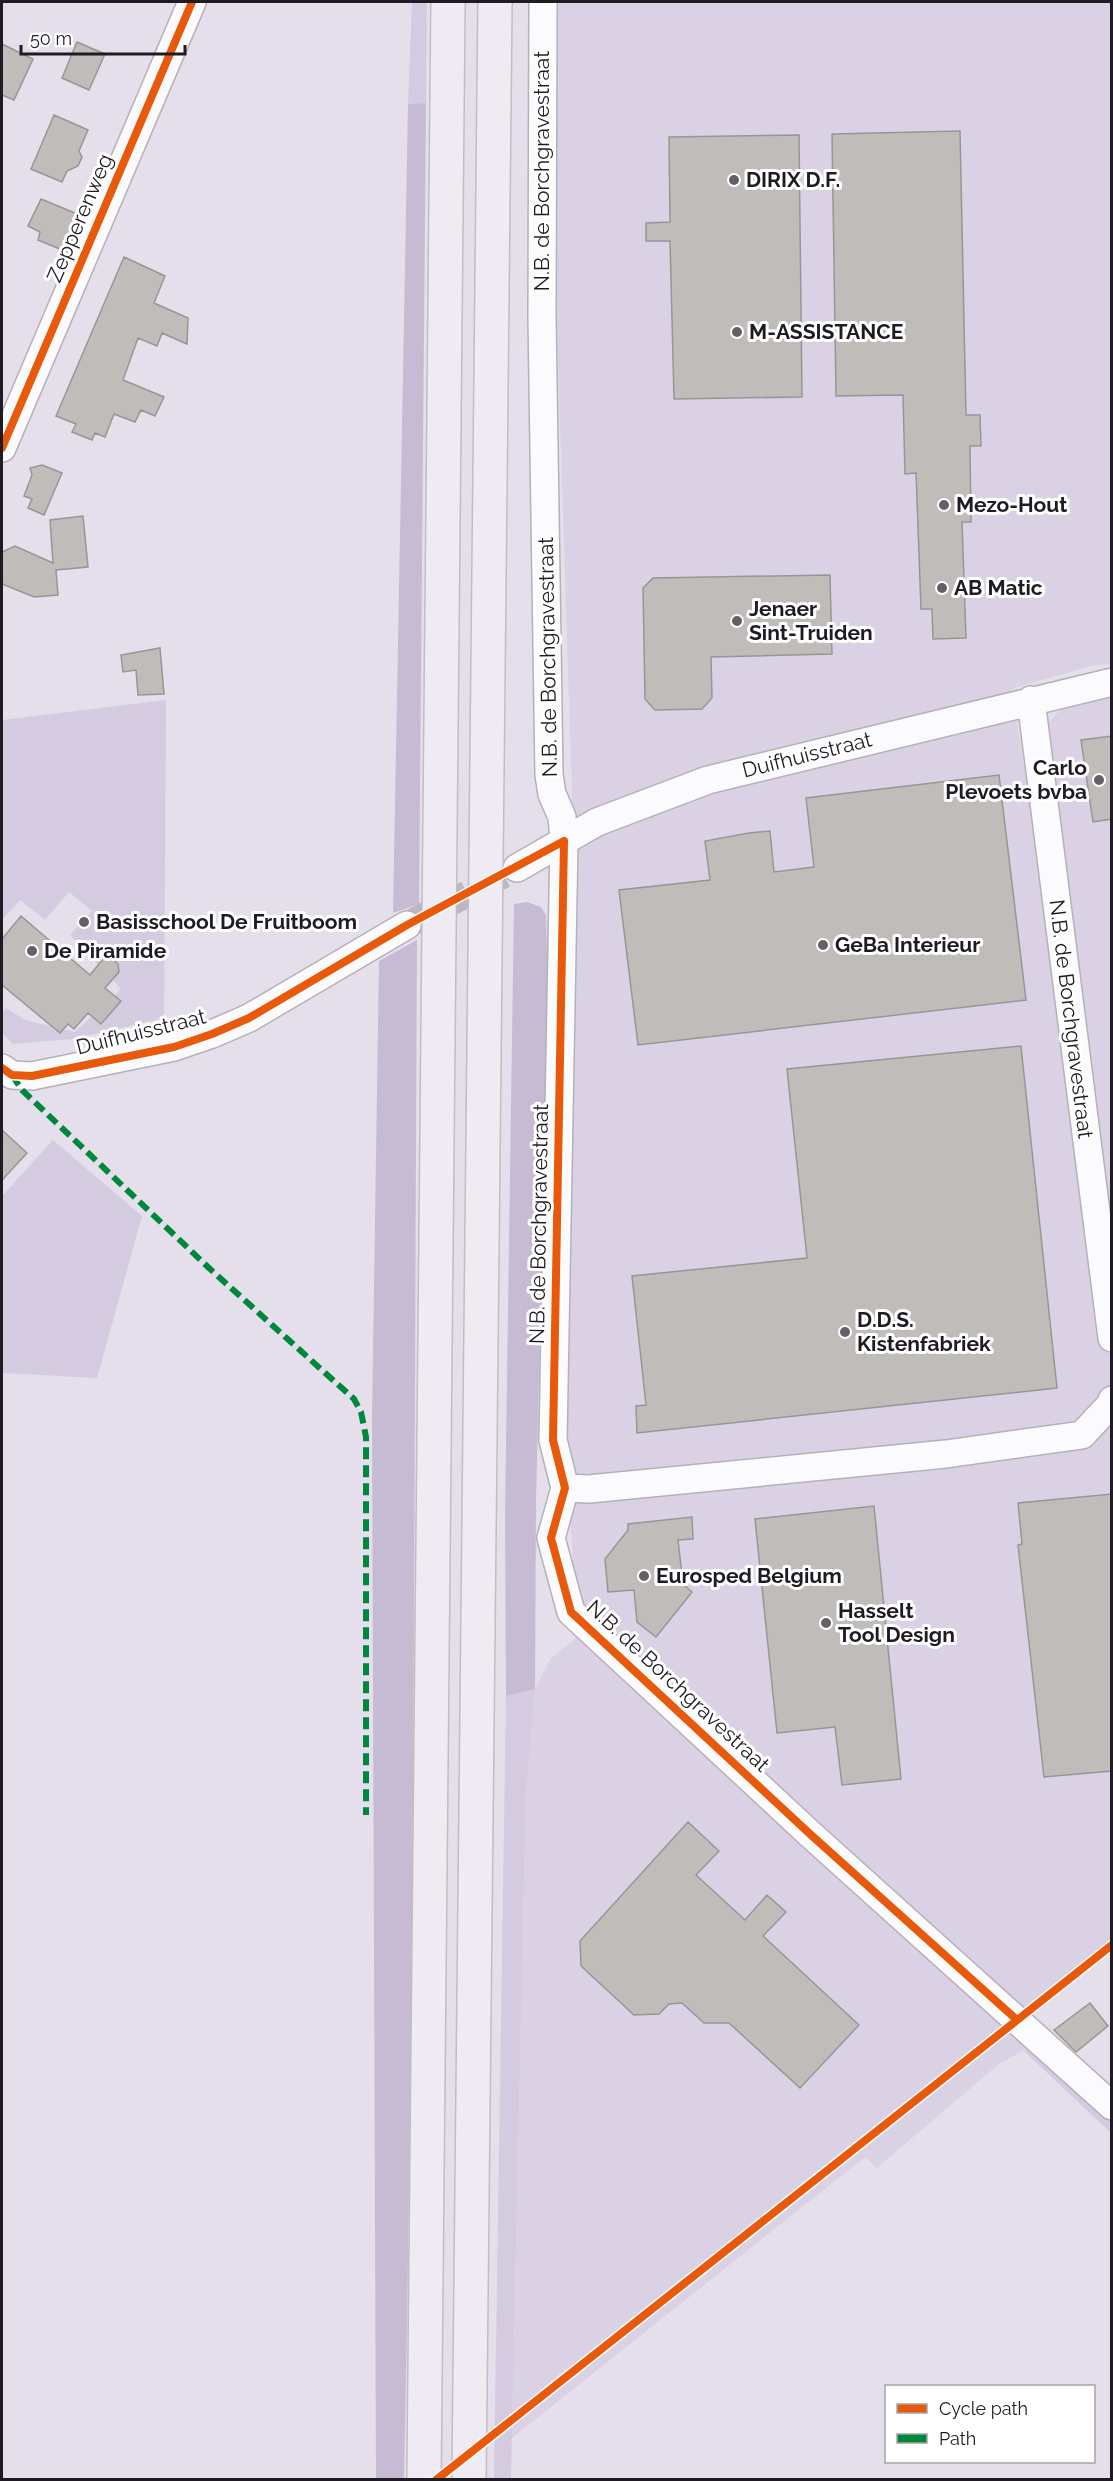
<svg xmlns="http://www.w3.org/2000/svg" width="1113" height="2481" font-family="Raleway,sans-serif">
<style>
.built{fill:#dad2e4}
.green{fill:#d5cbe0}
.forest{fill:#c6bbd2}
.building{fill:#bfbcba;stroke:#989596;stroke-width:1.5}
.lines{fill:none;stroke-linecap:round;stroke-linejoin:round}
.minor-tunnel{stroke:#bcb8c2;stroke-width:27;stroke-dasharray:27 14;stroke-linecap:butt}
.minor-casing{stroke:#b4b1b8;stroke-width:30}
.highway-casing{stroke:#c0bec3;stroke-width:36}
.minor{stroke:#fbfafc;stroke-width:27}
.highway{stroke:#efebf3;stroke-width:33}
.quiet{stroke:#00873e;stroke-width:6;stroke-dasharray:12 6;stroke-linecap:butt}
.cycleway-casing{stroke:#fff;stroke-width:11}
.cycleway{stroke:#e8590c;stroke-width:8}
.poi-dot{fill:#636068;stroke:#fff;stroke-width:2}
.labels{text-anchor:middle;stroke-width:6;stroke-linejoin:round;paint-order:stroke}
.street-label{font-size:21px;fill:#1e1b22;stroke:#fff}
.poi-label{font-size:21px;font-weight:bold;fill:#1e1b22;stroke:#fff;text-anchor:start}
</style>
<rect width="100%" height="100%" fill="#e4dfea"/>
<!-- built -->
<path class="built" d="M549,2H1111V664L1090,666L1011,689L1111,1262V1943L1010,2027L1034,2045L1000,2063L877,2168L865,2157L512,2438L526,1792L535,1689L551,1658L578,1636L566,1458L574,856L550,112Z
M1111,694V1223L1048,724L1063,706Z"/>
<!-- green -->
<path class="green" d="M412,2H427L426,103L408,104Z
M166,700L164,1018L73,1039L13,1044L2,1033V1013L6,1008L25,1020L75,1032L121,989L70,935L92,911L69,892L45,920L20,900L2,920V720Z
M53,1140L142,1216L97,1378L2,1373V1196Z
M535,1689L526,1792L511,2479H494L506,1696Z
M1034,2045L1111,2117V2133L1024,2051Z"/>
<!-- forest -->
<path class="forest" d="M426,103L419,904L393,913L408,104Z
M527,902L541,907L546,915L548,995L536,1499L535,1689L506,1696L505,1515L514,904Z
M417,940C414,1453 415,1966 404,2479L376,2480L372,1418L379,961Z"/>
<!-- building -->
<path class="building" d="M77,42L105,54L89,90L62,78Z
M2,44L33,59L14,100L2,95Z
M54,115L88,130L79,151L82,157L78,166L67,171L62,182L31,169Z
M960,131L966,415H980L981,446H970L971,522H962L966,638L933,639L932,609H921L916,473L905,474L903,395L836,396L832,134Z
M799,135L802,397L674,399L670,241H646V223L670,222L669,137Z
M41,199L82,216L67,252L38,240L40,232L28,226Z
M124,257L165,276L154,303L188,318L187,344L162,333L157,346L138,338L123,380L164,397L155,416L141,410L135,422L114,414L105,437L95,433L92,440L72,432L76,424L56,416Z
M42,465L62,473L44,515L28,508L32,499L24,496L32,475L30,468Z
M83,516L88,567L56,570L58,595L34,597L2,584V552L15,546L53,563L50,520Z
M830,575L832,654L711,657L712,698L702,709L655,710L645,699L643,588L653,578Z
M160,648L164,694L138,695L136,670L123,672L121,655Z
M1112,736V819L1093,822L1081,740Z
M999,775L1026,1000L638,1045L619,890L710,880L705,841L749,833L770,831L774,872L814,867L806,798Z
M21,916L90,975L107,954L118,964L119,972L105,988L121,1001L101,1024L88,1013L74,1029L68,1024L60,1033L2,985V939Z
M1021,1046L1057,1388L637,1433L636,1406L646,1405L632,1276L807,1258L787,1069Z
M2,1130L27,1153L2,1180Z
M1112,1494V1771L1044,1777L1018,1545L1022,1544L1018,1503Z
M874,1506L901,1779L842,1785L835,1727L777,1733L755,1519Z
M692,1517L693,1539L678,1540L683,1584L692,1592L656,1637L637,1622L634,1590L608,1592L605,1559L628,1530V1524Z
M688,1822L719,1851L696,1875L745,1920L767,1895L786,1912L763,1936L859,2025L800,2088L729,2023H704L682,2003L669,2004L659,2014L634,2015L581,1966L580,1941Z
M1090,2003L1108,2026L1076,2052L1054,2030Z"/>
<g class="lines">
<!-- minor-tunnel -->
<path class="minor-tunnel" d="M407,925L517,868"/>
<!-- minor casing -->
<g class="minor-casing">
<path id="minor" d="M543,2L542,317L549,775L552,794L562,817L564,841L553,1440L565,1488L551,1538L571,1612L810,1834L1112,2106
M2,448L192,2
M1031,700L1112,1338
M517,868L597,822L708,780L1112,682
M2,1068L12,1075L32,1076L174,1047L212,1034L249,1018L407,925
M565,1488L589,1489L946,1454L1082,1435L1111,1404L1112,1400"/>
</g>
<!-- highway casing -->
<g class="highway-casing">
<path id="highway" d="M424,2480L448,2
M469,2480L495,2"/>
</g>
<!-- minor -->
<use href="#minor" class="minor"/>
<!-- highway -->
<use href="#highway" class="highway"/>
<!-- quiet -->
<path class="quiet" d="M12,1075L22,1090L209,1268L354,1399L361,1412L366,1437V1815"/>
<!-- cycleway casing -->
<g class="cycleway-casing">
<path id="cycleway" d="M2,448L192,2
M564,841L553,1440L565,1488L551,1538L571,1612L810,1834L1016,2019
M2,1068L12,1075L32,1076L174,1047L212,1034L249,1018L407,925L564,841
M436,2480L1112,1945"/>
</g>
<!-- cycleway -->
<use href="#cycleway" class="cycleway"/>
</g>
<!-- markers -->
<g class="poi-dot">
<circle cx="734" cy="180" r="6"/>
<circle cx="737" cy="332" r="6"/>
<circle cx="944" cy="505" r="6"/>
<circle cx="942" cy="588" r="6"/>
<circle cx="737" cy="621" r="6"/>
<circle cx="1099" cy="780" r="6"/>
<circle cx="84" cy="922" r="6"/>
<circle cx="823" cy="945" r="6"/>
<circle cx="32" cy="951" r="6"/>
<circle cx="845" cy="1332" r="6"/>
<circle cx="644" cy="1576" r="6"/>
<circle cx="826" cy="1623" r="6"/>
</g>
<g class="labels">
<!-- street labels -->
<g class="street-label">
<text transform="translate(542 171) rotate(-90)" y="7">N.B. de Borchgravestraat</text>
<text transform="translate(80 218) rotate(-67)" y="7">Zepperenweg</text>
<text transform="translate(548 657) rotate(-91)" y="7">N.B. de Borchgravestraat</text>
<text transform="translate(807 755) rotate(-14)" y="7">Duifhuisstraat</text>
<text transform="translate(1071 1019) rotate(83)" y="7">N.B. de Borchgravestraat</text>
<text transform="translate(141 1032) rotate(-14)" y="7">Duifhuisstraat</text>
<text transform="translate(539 1224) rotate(-89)" y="7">N.B. de Borchgravestraat</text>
<text transform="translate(678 1686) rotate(43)" y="7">N.B. de Borchgravestraat</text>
</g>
<!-- poi labels -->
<g class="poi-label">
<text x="746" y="187">DIRIX D.F.</text>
<text x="749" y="339">M-ASSISTANCE</text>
<text x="956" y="512">Mezo-Hout</text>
<text x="954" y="595">AB Matic</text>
<text x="749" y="616">Jenaer<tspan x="749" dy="24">Sint-Truiden</tspan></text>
<text x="1087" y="775" text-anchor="end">Carlo<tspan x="1087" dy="24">Plevoets bvba</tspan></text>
<text x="96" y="929">Basisschool De Fruitboom</text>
<text x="835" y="952">GeBa Interieur</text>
<text x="44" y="958">De Piramide</text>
<text x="857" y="1327">D.D.S.<tspan x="857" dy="24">Kistenfabriek</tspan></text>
<text x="656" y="1583">Eurosped Belgium</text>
<text x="838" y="1618">Hasselt<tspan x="838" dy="24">Tool Design</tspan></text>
</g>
</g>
<!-- border -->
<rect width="1113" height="2481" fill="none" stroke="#1e1b22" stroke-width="6"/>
<!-- legend -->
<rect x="885" y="2385" width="210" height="78" fill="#ffffff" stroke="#a5a4a7" stroke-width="1.5"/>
<rect x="897" y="2404" width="30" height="9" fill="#e8590c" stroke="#a5a4a7" stroke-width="1.5"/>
<text x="939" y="2415" font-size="18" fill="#1e1b22">Cycle path</text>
<rect x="897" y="2434" width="30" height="9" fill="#00873e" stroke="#a5a4a7" stroke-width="1.5"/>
<text x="939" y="2445" font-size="18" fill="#1e1b22">Path</text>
<!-- scale -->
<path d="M21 45v9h164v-9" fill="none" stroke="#1e1b22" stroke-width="3"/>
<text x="30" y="45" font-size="18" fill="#1e1b22" stroke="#ffffff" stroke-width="4.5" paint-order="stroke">50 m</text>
</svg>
